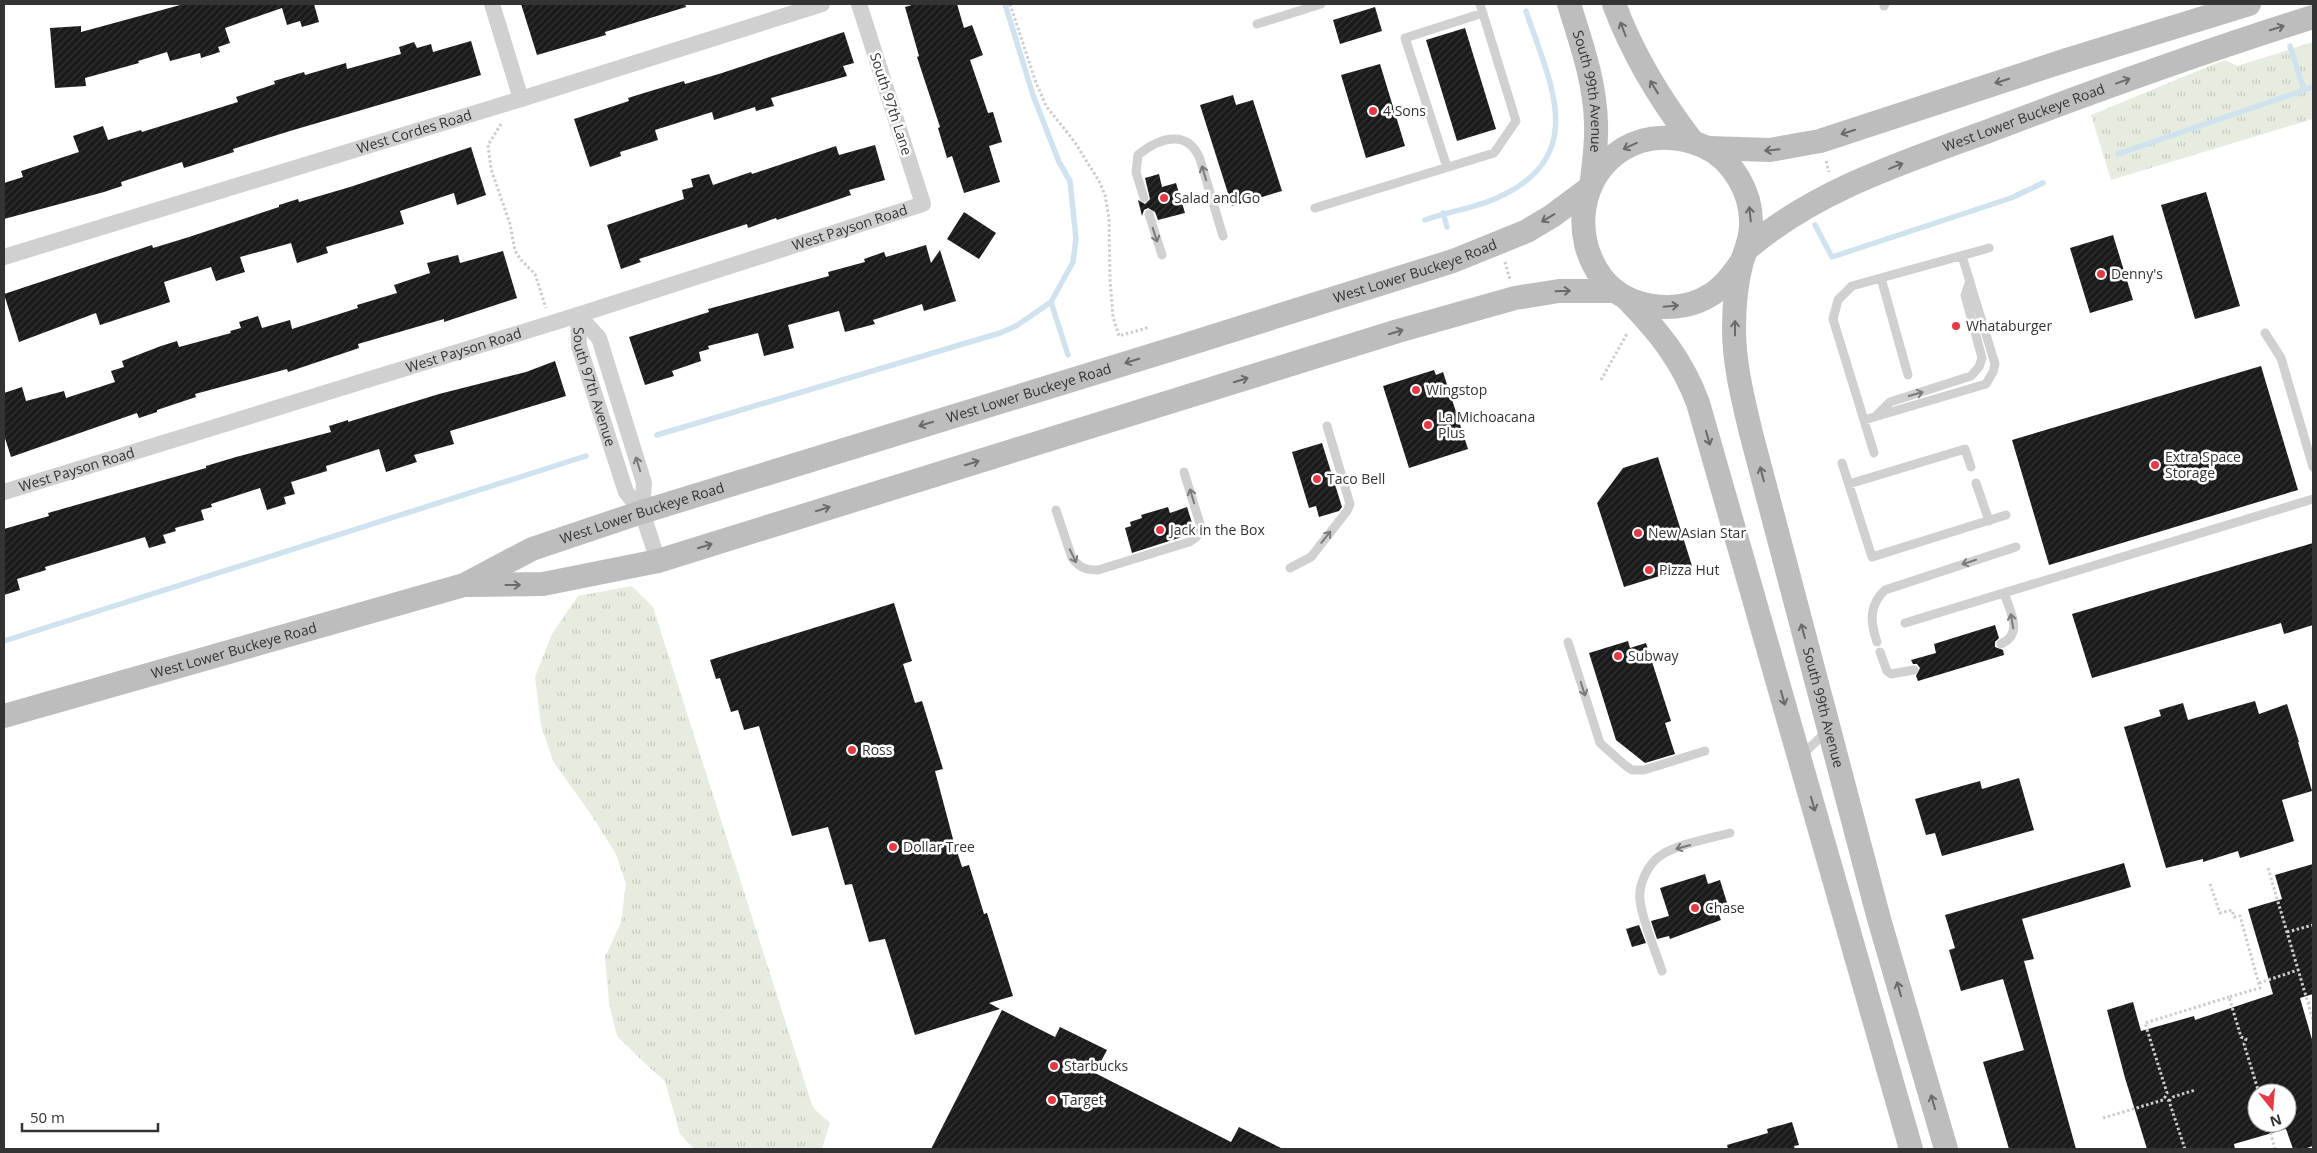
<svg xmlns="http://www.w3.org/2000/svg" width="2317" height="1153" font-family="'Open Sans',sans-serif">
<style>
.grass{fill:url(#grass-tufts)}
.lines{fill:none;stroke-linecap:round;stroke-linejoin:round}
.stream{stroke:#cfe2ee;stroke-width:5.5}
.building{fill:url(#building-hatch);fill-rule:evenodd}
.path{stroke:#cdcdcd;stroke-width:3;stroke-dasharray:2.5 2.5;stroke-linecap:butt}
.lane{stroke:#d0d0d0;stroke-width:9}
.street{stroke:#d0d0d0;stroke-width:16}
.secondary{stroke:#bdbdbd;stroke-width:24}
.oneway{stroke:#6a6a6a}
.oneway2{stroke:#7a7a7a}
.poi-dot{fill:#e63946;stroke:#fff;stroke-width:2}
.labels{text-anchor:middle;stroke-width:5;stroke-linejoin:round;paint-order:stroke}
.street-label{font-size:14px;fill:#333;stroke:#fff}
.poi-label{font-size:14px;fill:#333;stroke:#fff;text-anchor:start}
</style>
<defs>
<pattern id="grass-tufts" width="24" height="20" patternUnits="userSpaceOnUse" patternTransform="scale(1.25)"><rect width="24" height="20" fill="#e6ecdf"/><path d="M3 7l-1-3M5 7V3M7 7l1-3M15 17l-1-3M17 17v-4M19 17l1-3" fill="none" stroke="#c6cbc0"/></pattern>
<pattern id="building-hatch" width="6" height="6" patternUnits="userSpaceOnUse" patternTransform="scale(1.25)"><rect width="6" height="6" fill="#1a1a1a"/><path d="M-1 1l2-2M0 6l6-6M5 7l2-2" fill="none" stroke="#333"/></pattern>
</defs>
<rect width="100%" height="100%" fill="#fff"/>
<!-- grass -->
<path class="grass" d="M2313,42V119L2111,180L2091,115L2222,61L2226,60L2237,66Z
M632,586L653,607L813,1108L830,1123L822,1149H694L680,1134L665,1081L651,1069L617,1036L609,1003L605,957L621,922L626,884L616,854L592,816L553,761L541,725L535,677L552,634L578,596Z"/>
<g class="lines">
<!-- stream -->
<path class="stream" d="M2290,46L2304,90
M2118,154L2313,87
M1443,213L1447,227
M1425,220C1449,211 1478,208 1501,196C1590,154 1549,81 1526,11
M1815,225L1832,257L2011,198L2043,183
M1051,302L1068,355
M657,435L1000,333L1016,326L1051,302L1073,262L1076,239L1070,181L1059,162L1033,95L1005,4
M4,641L586,456"/>
</g>
<!-- building -->
<path class="building" d="M184,4H314L319,22L302,27L300,21L287,25L282,8L225,28L230,43L218,47L220,52L201,58L200,53L170,61L167,52L138,61L139,63L85,78L86,86L55,88L50,28L81,26V32Z
M521,4H685L686,7L605,32L606,35L537,55Z
M915,4H957L964,28L972,25L983,55L970,60L988,113L993,112L1002,142L989,146L1000,182L964,193L952,156L947,158L938,128L940,127L917,57L919,56L905,7Z
M1375,7L1382,31L1340,44L1333,20Z
M1465,28L1496,129L1457,141L1426,40Z
M844,32L854,63L843,66L847,76L771,98L774,106L756,111L755,107L714,120L712,112L655,130L658,140L620,152L621,156L590,167L574,119L629,101L628,98L644,93L684,81L685,84L722,73Z
M471,41L481,75L290,131L233,149L234,152L184,168L182,162L121,182L122,186L104,192L4,219V183L23,177L21,171L79,152L73,136L103,126L108,140L141,130L142,132L238,102L236,97L275,84L274,81L304,72L305,75L346,63L347,69L401,54L399,47L414,42L417,48L431,44L433,52Z
M1380,64L1405,146L1366,158L1341,75Z
M1233,95L1236,105L1253,100L1282,191L1232,206L1200,105Z
M875,145L885,180L849,190L851,195L777,220L776,218L748,228L747,224L639,259L641,262L621,269L607,225L684,199L682,190L693,187L691,179L709,174L713,185L751,172L752,174L836,146L839,155Z
M471,147L486,195L457,205L454,193L400,211L404,224L326,247L328,253L297,263L291,243L240,257L245,272L216,281L211,267L164,282L170,302L100,325L96,313L19,342L4,294L152,245L153,248L189,237L279,207V205L298,199L299,202L350,187Z
M1159,174L1162,187L1176,183L1185,213L1158,220L1155,212L1148,208L1144,210L1142,216L1138,200L1145,204L1150,199L1145,178Z
M2206,192L2240,306L2195,319L2161,205Z
M964,212L996,233L979,259L947,239Z
M2113,235L2133,300L2090,313L2070,248Z
M926,245L931,263L940,250L956,301L924,311L922,304L873,320L875,324L845,332L839,311L788,325L794,348L764,356L758,333L708,346L709,349L699,352L701,361L672,371L674,376L645,385L629,337L709,312L708,309L829,276L828,272L865,262L864,259L884,252L886,257Z
M503,251L517,298L444,322V319L358,344L359,348L288,372L287,369L195,394L196,397L157,410V412L139,418L137,413L11,457L4,435V393L22,387L26,401L64,391L66,398L115,382L111,371L124,367L122,361L161,346L177,341L179,347L231,333L230,331L241,328L239,322L258,316L262,328L290,320L292,329L358,308L357,305L397,293L394,285L430,273L427,263L458,255L460,263Z
M555,361L566,396L450,431L454,444L414,455L417,462L386,472L379,449L326,466L327,471L291,482L295,494L284,497L286,504L267,510L260,488L211,504L212,507L201,510L204,520L175,528L176,531L163,535L166,543L149,548L145,537L45,567L46,570L17,579L20,590L4,595V529L49,516L48,513L206,468V466L236,457L331,432L329,426L348,420V422L439,394L526,372Z
M2261,366L2298,490L2049,565L2012,440Z
M1434,370L1436,375L1443,372L1468,449L1409,468L1383,386Z
M1322,443L1342,507L1339,511L1319,517L1316,506L1309,508L1292,452Z
M1658,457L1692,566L1624,587L1597,503L1623,468Z
M1168,507L1170,513L1187,507L1194,529L1193,532L1188,535L1132,553L1125,528L1131,526L1130,522L1142,518L1141,515Z
M2313,543V625L2284,634L2281,623L2092,678L2072,614Z
M894,603L912,661L903,664L915,703L922,701L943,769L935,771L953,839L962,867L969,865L984,914L987,913L1013,996L989,1003L1000,1009L915,1035L885,939L869,942L852,884L845,885L828,827L792,836L759,726L744,730L738,710L731,712L720,678L716,679L710,660Z
M1995,625L1999,638L1995,642V647L2003,650L2004,655L1918,681L1916,676L1920,668L1917,664H1913L1911,660L1936,653L1934,644Z
M1628,641L1630,648L1646,643L1671,721L1665,723L1675,754L1645,763L1616,740L1589,653Z
M2255,701L2259,714L2287,704L2299,742H2298L2312,791L2282,800L2294,841L2240,858L2238,851L2203,862V859L2166,868L2124,727L2161,716L2159,710L2183,703L2188,720Z
M2019,778L2034,830L1942,856L1935,833L1926,835L1915,799L1980,781L1982,789Z
M2124,863L2131,887L2022,919L2034,959L2024,961L2076,1149H2009L1983,1062L2024,1050L2003,979L1961,991L1949,950L1955,948L1945,915Z
M2313,864V994L2300,998L2313,1043V1146L2304,1149H2293L2286,1129L2234,1144L2235,1149H2147L2125,1078L2107,1010L2133,1002L2141,1031L2194,1016L2195,1020L2273,994L2248,909L2282,899L2275,875ZM2257,1093H2287V1123H2257Z
M1705,874L1708,884L1720,880L1728,906L1717,910L1721,920L1670,939L1669,936L1657,939L1651,921L1669,916L1660,888Z
M1639,925L1646,943L1632,947L1626,929Z
M1002,1010L1055,1037L1060,1027L1107,1050L1095,1073L1231,1142L1239,1127L1283,1149H931Z
M1792,1122L1799,1145L1794,1146L1795,1149H1728L1727,1145L1768,1133L1767,1129Z"/>
<g class="lines">
<!-- path -->
<path class="path" d="M1010,4L1035,80L1046,106L1074,141L1099,181L1105,195L1109,219L1110,279L1113,317L1119,336L1150,327
M501,124L488,145L491,169L510,224L515,251L521,260L535,274L546,308
M1826,161L1829,172
M1505,262L1510,280
M1601,380L1628,332
M2268,868L2313,1020
M2210,884L2220,913L2232,910L2234,917L2240,916L2260,988L2229,997L2241,1037L2246,1039L2244,1044L2259,1093
M2287,932L2313,925
M2259,983L2298,970
M2308,1003L2313,1002
M2169,1101L2173,1097L2195,1090
M2103,1118L2163,1100L2165,1097
M2268,1123L2275,1149
M2185,1149L2169,1101L2165,1097L2167,1093L2145,1023L2229,997"/>
<!-- lane -->
<path class="lane" d="M1884,6L1885,4
M1257,24L1321,4
M1447,167L1405,38L1483,13
M1144,198L1136,172L1138,155C1160,137 1188,129 1200,159L1223,236
M1315,208L1494,153L1516,121L1480,4
M1149,214L1162,255
M1881,278L1908,375
M2265,333L2281,358L2313,467
M1877,415L1890,402L1971,376L1979,367L1982,358L1965,295L1970,281
M1864,420L1986,384L1993,372L1995,364L1962,256
M1874,453L1833,319L1838,300L1852,286L1989,248
M1842,463L1872,557L2006,515
M1976,483L1989,521
M1849,484L1965,449L1971,467
M1056,510L1072,558C1080,568 1086,570 1098,570L1189,542C1196,538 1200,535 1201,527L1184,472
M1290,568L1311,557L1347,511L1350,504L1327,426
M1905,623L2313,499
M1568,642L1600,743L1626,766L1632,770H1644L1705,751
M1877,642C1870,622 1869,605 1885,590L2016,547
M2001,644C2024,634 2010,611 2004,593
M1880,652L1887,671L1891,674L1914,670
M1801,756L1828,730
M1662,971C1656,952 1641,917 1640,900C1638,885 1648,864 1660,856C1674,845 1712,838 1730,833"/>
<!-- street -->
<g class="street">
<path d="M492,4L521,99"/>
<path id="s1" d="M4,257L521,99L822,4"/>
<path id="s2" d="M578,315L579,346L623,483L626,492L642,512L658,561"/>
<path d="M578,315L599,338L644,483L642,512"/>
<path id="s3" d="M4,492L578,315L923,204L859,4"/>
</g>
<!-- secondary -->
<g class="secondary">
<path id="s4" d="M1569,4C1581,43 1595,81 1596,123C1597,142 1594,161 1592,180"/>
<path d="M1614,4C1633,55 1659,98 1692,141"/>
<path d="M1709,148L1770,150L1820,141L2067,60L2249,4"/>
<path id="s5" d="M1747,249C1819,187 1914,159 2002,126C2105,87 2208,50 2313,17"/>
<path id="s6" d="M1742,261C1734,273 1725,286 1712,294C1679,316 1627,310 1602,278C1571,236 1579,177 1623,149C1648,134 1677,135 1703,146C1733,159 1752,193 1751,225C1751,238 1746,250 1742,261C1736,283 1734,306 1734,329C1734,364 1743,399 1751,433L1879,919L1946,1149"/>
<path d="M1627,299C1659,332 1682,360 1698,403L1911,1149"/>
<path d="M468,585L543,584L658,561L1398,331L1515,298L1559,291H1615"/>
<path id="s7" d="M4,716L464,585L532,549L642,512L1179,347L1453,261L1527,231L1552,216L1587,190"/>
</g>
</g>
<!-- one-way arrows -->
<defs><path id="oneway-shaft" d="M-6 0H5M1.5-3L5.5 0L1.5 3" fill="none" stroke-width="1.6" stroke-linecap="round" stroke-linejoin="round" transform="scale(1.25)"/></defs>
<g class="oneway">
<use href="#oneway-shaft" transform="translate(2277 28) rotate(-17)"/>
<use href="#oneway-shaft" transform="translate(1623 29) rotate(-111)"/>
<use href="#oneway-shaft" transform="translate(2002 81) rotate(162)"/>
<use href="#oneway-shaft" transform="translate(2123 81) rotate(-20)"/>
<use href="#oneway-shaft" transform="translate(1654 87) rotate(-122)"/>
<use href="#oneway-shaft" transform="translate(1848 132) rotate(162)"/>
<use href="#oneway-shaft" transform="translate(1630 146) rotate(155)"/>
<use href="#oneway-shaft" transform="translate(1772 150) rotate(174)"/>
<use href="#oneway-shaft" transform="translate(1896 166) rotate(-22)"/>
<use href="#oneway-shaft" transform="translate(1750 214) rotate(-96)"/>
<use href="#oneway-shaft" transform="translate(1548 218) rotate(149)"/>
<use href="#oneway-shaft" transform="translate(1563 291) rotate(-2)"/>
<use href="#oneway-shaft" transform="translate(1671 306) rotate(-5)"/>
<use href="#oneway-shaft" transform="translate(1735 328) rotate(-90)"/>
<use href="#oneway-shaft" transform="translate(1396 332) rotate(-17)"/>
<use href="#oneway-shaft" transform="translate(1132 361) rotate(163)"/>
<use href="#oneway-shaft" transform="translate(1241 380) rotate(-17)"/>
<use href="#oneway-shaft" transform="translate(926 424) rotate(163)"/>
<use href="#oneway-shaft" transform="translate(1708 438) rotate(74)"/>
<use href="#oneway-shaft" transform="translate(972 463) rotate(-17)"/>
<use href="#oneway-shaft" transform="translate(1762 474) rotate(-105)"/>
<use href="#oneway-shaft" transform="translate(823 509) rotate(-18)"/>
<use href="#oneway-shaft" transform="translate(705 546) rotate(-17)"/>
<use href="#oneway-shaft" transform="translate(513 585)"/>
<use href="#oneway-shaft" transform="translate(1803 631) rotate(-105)"/>
<use href="#oneway-shaft" transform="translate(1783 698) rotate(74)"/>
<use href="#oneway-shaft" transform="translate(1813 804) rotate(74)"/>
<use href="#oneway-shaft" transform="translate(1899 989) rotate(-106)"/>
<use href="#oneway-shaft" transform="translate(1933 1102) rotate(-106)"/>
</g>
<g class="oneway2">
<use href="#oneway-shaft" transform="translate(1204 173) rotate(-107)"/>
<use href="#oneway-shaft" transform="translate(1155 235) rotate(72)"/>
<use href="#oneway-shaft" transform="translate(1916 394) rotate(-16)"/>
<use href="#oneway-shaft" transform="translate(638 464) rotate(-107)"/>
<use href="#oneway-shaft" transform="translate(1192 496) rotate(-107)"/>
<use href="#oneway-shaft" transform="translate(1326 537) rotate(-51)"/>
<use href="#oneway-shaft" transform="translate(1073 556) rotate(64)"/>
<use href="#oneway-shaft" transform="translate(1969 562) rotate(162)"/>
<use href="#oneway-shaft" transform="translate(2012 621) rotate(-100)"/>
<use href="#oneway-shaft" transform="translate(1583 689) rotate(72)"/>
<use href="#oneway-shaft" transform="translate(1683 847) rotate(164)"/>
</g>
<!-- markers -->
<g class="poi-dot">
<circle cx="1373" cy="111" r="5"/>
<circle cx="1164" cy="198" r="5"/>
<circle cx="2101" cy="274" r="5"/>
<circle cx="1956" cy="326" r="5"/>
<circle cx="1416" cy="390" r="5"/>
<circle cx="1428" cy="425" r="5"/>
<circle cx="2155" cy="465" r="5"/>
<circle cx="1317" cy="479" r="5"/>
<circle cx="1160" cy="530" r="5"/>
<circle cx="1638" cy="533" r="5"/>
<circle cx="1649" cy="570" r="5"/>
<circle cx="1618" cy="656" r="5"/>
<circle cx="852" cy="750" r="5"/>
<circle cx="893" cy="847" r="5"/>
<circle cx="1695" cy="908" r="5"/>
<circle cx="1054" cy="1066" r="5"/>
<circle cx="1052" cy="1100" r="5"/>
</g>
<g class="labels">
<!-- street labels -->
<g class="street-label">
<text dy="5" stroke="none"><textPath href="#s4" startOffset="90">South 99th Avenue</textPath></text>
<text transform="translate(891 104) rotate(72)" y="5">South 97th Lane</text>
<text dy="5" stroke="none"><textPath href="#s5" startOffset="308">West Lower Buckeye Road</textPath></text>
<text dy="5" stroke="none"><textPath href="#s1" startOffset="429">West Cordes Road</textPath></text>
<text dy="5" stroke="none"><textPath href="#s3" startOffset="886">West Payson Road</textPath></text>
<text dy="5" stroke="none"><textPath href="#s7" startOffset="1481">West Lower Buckeye Road</textPath></text>
<text dy="5" stroke="none"><textPath href="#s3" startOffset="481">West Payson Road</textPath></text>
<text dy="5" stroke="none"><textPath href="#s2" startOffset="74">South 97th Avenue</textPath></text>
<text dy="5" stroke="none"><textPath href="#s7" startOffset="1076">West Lower Buckeye Road</textPath></text>
<text dy="5" stroke="none"><textPath href="#s3" startOffset="76">West Payson Road</textPath></text>
<text dy="5" stroke="none"><textPath href="#s7" startOffset="671">West Lower Buckeye Road</textPath></text>
<text dy="5" stroke="none"><textPath href="#s7" startOffset="239">West Lower Buckeye Road</textPath></text>
<text dy="5" stroke="none"><textPath href="#s6" startOffset="989">South 99th Avenue</textPath></text>
</g>
<!-- poi labels -->
<g class="poi-label">
<text x="1383" y="116">4 Sons</text>
<text x="1174" y="203">Salad and Go</text>
<text x="2111" y="279">Denny's</text>
<text x="1966" y="331">Whataburger</text>
<text x="1426" y="395">Wingstop</text>
<text x="1438" y="422">La Michoacana<tspan x="1438" dy="16">Plus</tspan></text>
<text x="2165" y="462">Extra Space<tspan x="2165" dy="16">Storage</tspan></text>
<text x="1327" y="484">Taco Bell</text>
<text x="1170" y="535">Jack in the Box</text>
<text x="1648" y="538">New Asian Star</text>
<text x="1659" y="575">Pizza Hut</text>
<text x="1628" y="661">Subway</text>
<text x="862" y="755">Ross</text>
<text x="903" y="852">Dollar Tree</text>
<text x="1705" y="913">Chase</text>
<text x="1064" y="1071">Starbucks</text>
<text x="1062" y="1105">Target</text>
</g>
</g>
<!-- border -->
<rect width="2317" height="1153" fill="none" stroke="#333333" stroke-width="10"/>
<!-- north arrow -->
<g transform="translate(2272 1108) rotate(163)"><circle r="24" fill="#ffffff" stroke="#adadad"/>
<path d="M0-4L9 19L0 12L-9 19Z" fill="#e63946"/>
<text y="-8" font-size="14" font-weight="bold" text-anchor="middle" fill="#333333">N</text>
</g>
<!-- scale -->
<path d="M22 1123v8h136v-8" fill="none" stroke="#333333" stroke-width="2.5"/>
<text x="30" y="1123" font-size="15" fill="#333333" stroke="#ffffff" stroke-width="4" paint-order="stroke">50 m</text>
</svg>
